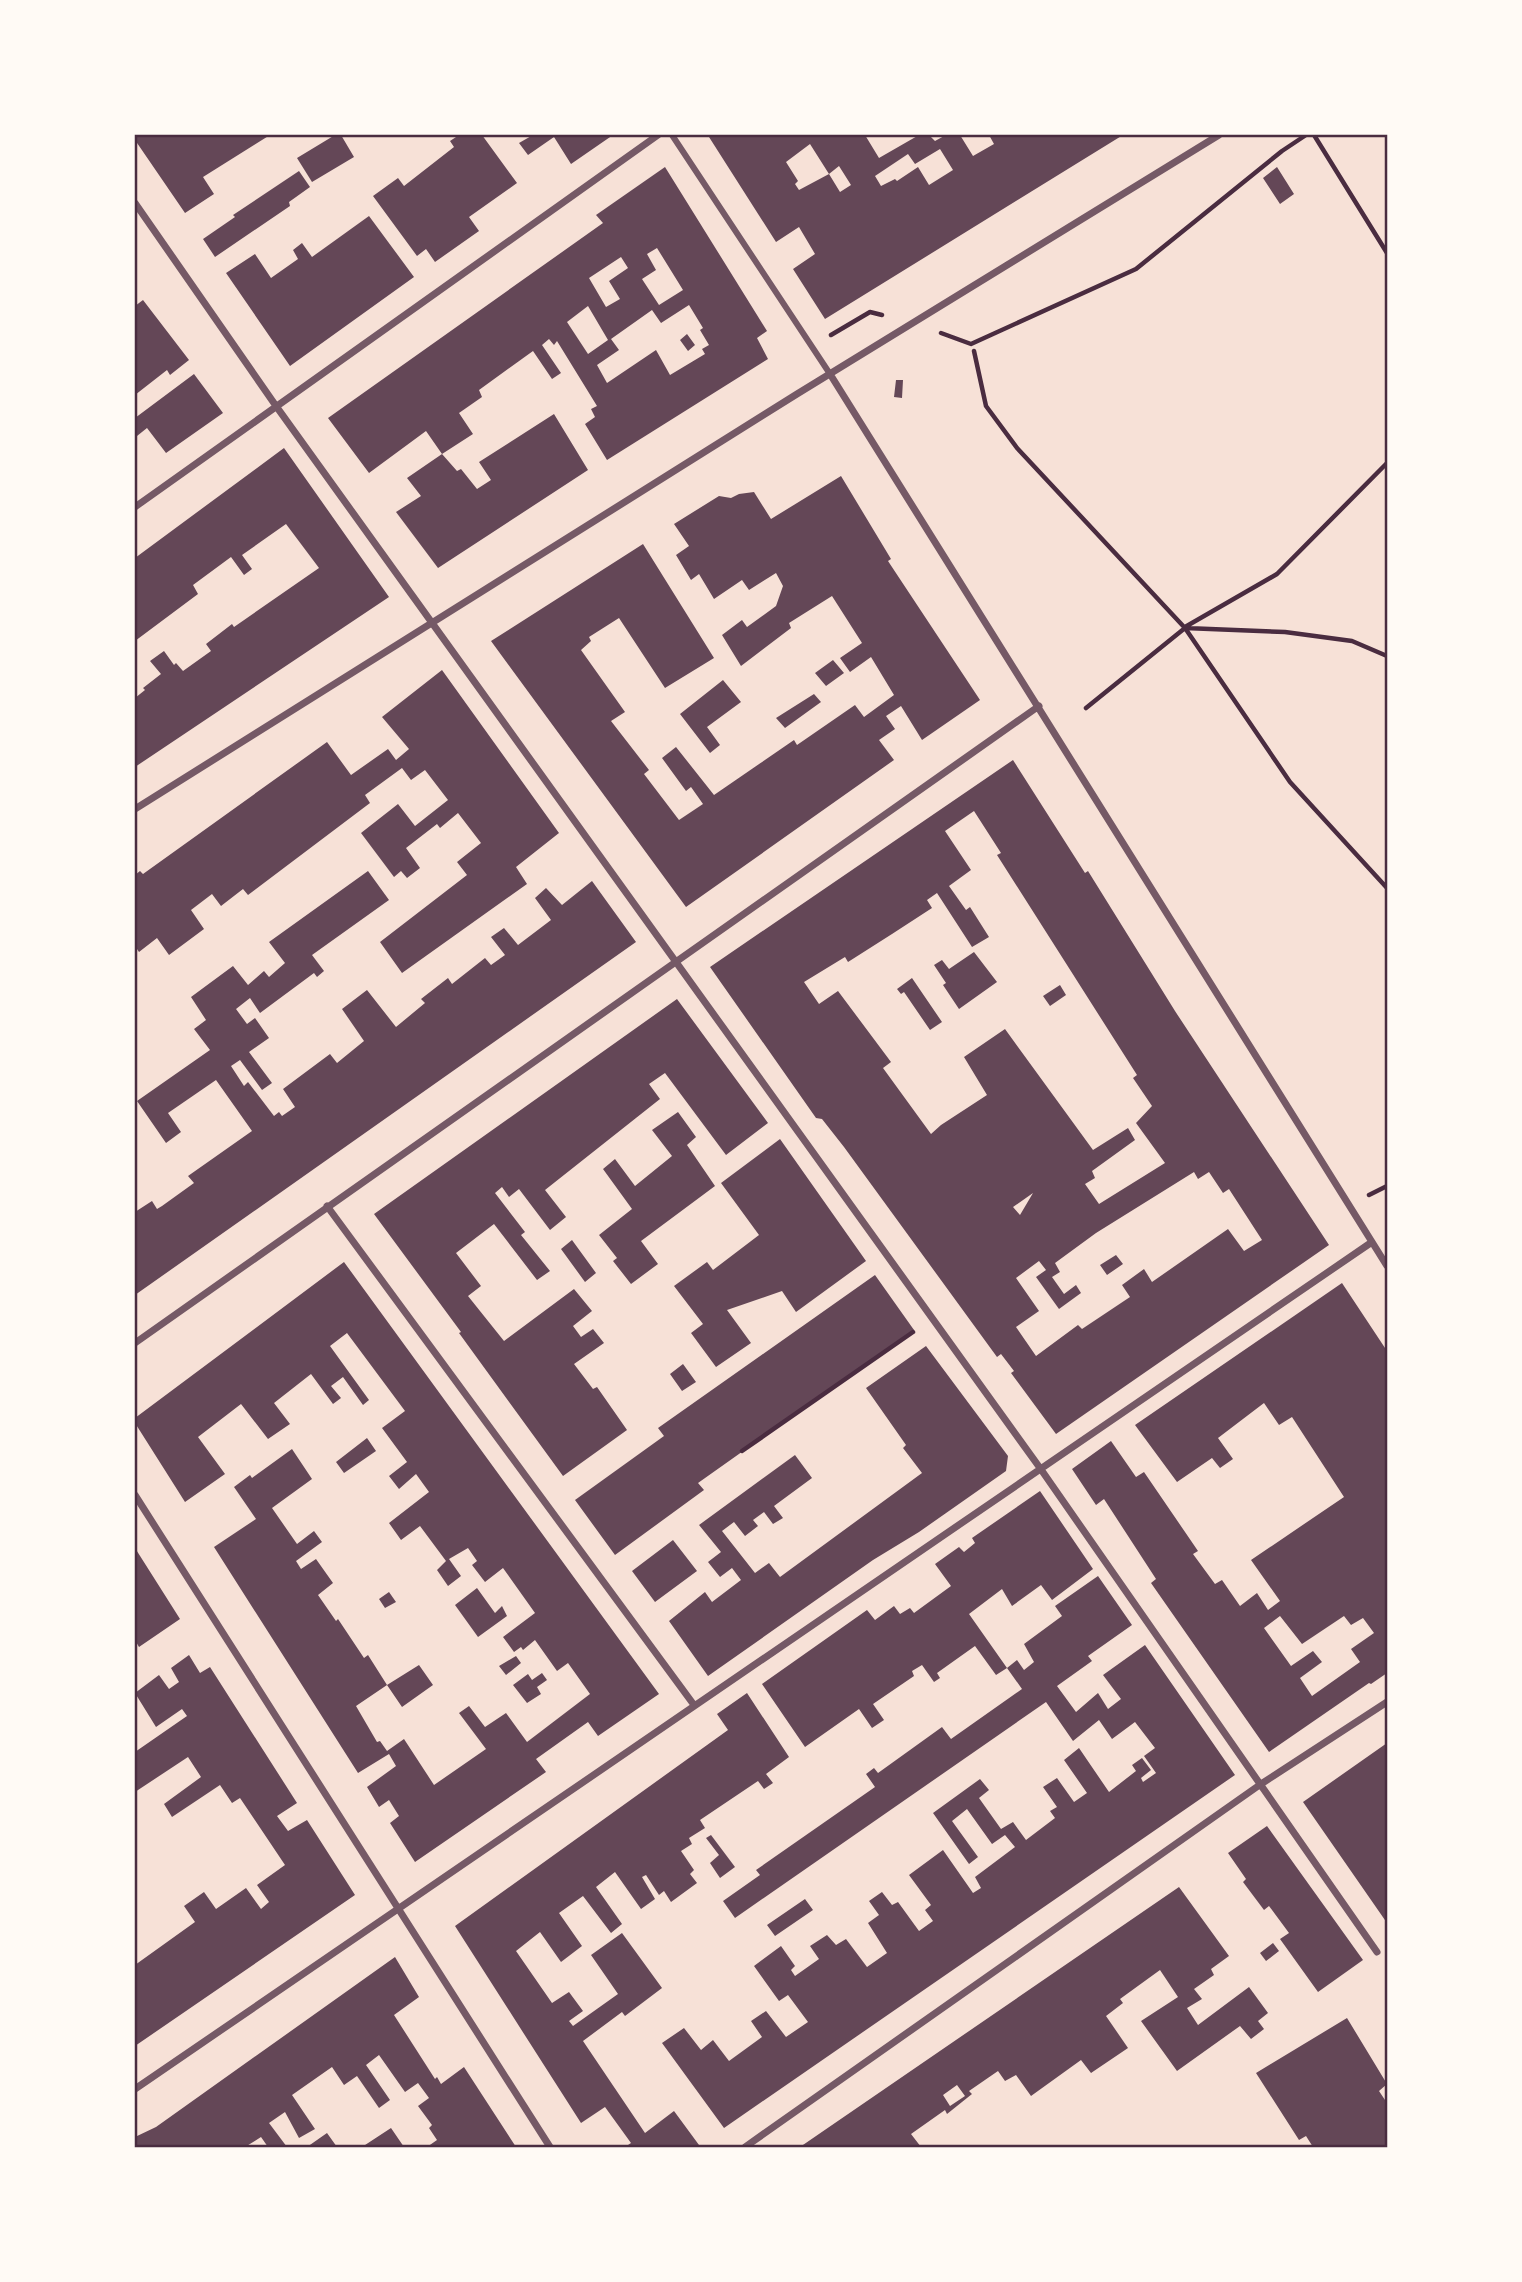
<svg xmlns="http://www.w3.org/2000/svg" width="1522" height="2282" font-family="Raleway,sans-serif">
<style>
.building{fill:#644757;fill-rule:evenodd}
.lines{fill:none;stroke-linecap:round;stroke-linejoin:round}
.path{stroke:#4a2c40;stroke-width:4.5}
.pedestrian{stroke:#755966;stroke-width:6}
.minor{stroke:#755966;stroke-width:7}
.neatline{fill:none;stroke:#4a2c40;stroke-width:2.5}
</style>
<rect width="100%" height="100%" fill="#f7e1d7"/>
<!-- building -->
<path class="building" d="M135,135H270L203,177L214,194L185,213L135,140Z
M335,135H341L354,157L312,182L297,158Z
M459,135H482L517,183L469,217L479,231L435,262L426,249L417,256L373,196L398,178L404,186L454,147L450,141Z
M533,135H613L571,164L554,137L528,155L519,143Z
M712,135H865L879,158L919,135H929L935,141L946,135H960L973,156L994,144L989,135H1123L825,319L793,269L815,254L799,227L776,242L709,137ZM810,144L829,174L839,166L851,185L840,192L829,174L799,190L795,184L798,181L786,162ZM940,149L953,170L929,185L918,167L897,181L895,179L881,186L875,176L908,154L915,164Z
M665,167L767,331L757,338L768,359L607,460L585,424L595,417L591,409L597,406L557,341L554,345L549,339L542,345L561,373L552,379L533,351L479,390L482,397L459,413L473,434L442,454L426,431L369,473L328,418L603,223L596,215ZM657,248L683,290L659,305L642,279L656,270L647,254ZM621,257L628,268L609,281L620,299L606,307L589,278ZM689,305L703,328L700,330L709,345L702,349L705,354L670,375L656,350L607,383L597,365L619,350L611,339L652,310L661,323ZM588,306L608,340L588,354L567,322Z
M1277,167L1294,194L1280,204L1263,178Z
M299,171L310,187L289,202L290,206L215,257L203,239L235,217L233,215Z
M369,216L414,277L290,366L226,273L255,254L271,278L298,259L293,250L302,243L312,257Z
M143,300L189,360L170,375L167,370L135,395V306Z
M687,334L695,345L688,351L680,340Z
M194,374L223,413L166,453L147,428L137,436L135,435V418Z
M896,380H903L902,398L894,397Z
M554,414L588,470L438,568L396,512L421,496L407,478L442,454L457,471L461,469L477,489L491,480L479,462Z
M284,448L389,597L135,767V698L145,690L143,688L161,674L150,661L164,651L174,665L176,663L183,671L211,651L206,644L232,624L234,627L319,568L286,524L242,555L252,569L244,575L231,557L193,585L198,594L135,641V558Z
M841,476L891,559L888,561L980,700L922,740L901,706L886,716L895,729L879,740L894,760L686,907L491,641L643,544L714,658L665,688L619,618L589,637L591,641L581,650L625,712L611,721L649,770L644,774L679,820L703,804L691,787L686,791L662,758L676,747L714,795L794,740L797,745L855,705L864,717L894,695L871,657L850,672L840,658L862,643L832,596L789,623L791,628L741,666L722,635L742,620L747,627L776,606L783,586L776,573L749,590L742,580L714,599L699,574L691,580L676,555L689,546L674,524L719,496L731,498L739,494L754,492L771,519Z
M833,660L844,673L826,686L815,673Z
M442,670L559,833L516,867L527,884L402,973L380,942L467,875L457,862L481,843L458,813L440,828L437,824L406,848L420,868L407,878L401,871L394,877L361,833L398,804L415,826L448,800L425,770L411,780L402,768L365,795L370,803L248,895L243,889L221,906L212,894L191,910L204,929L169,955L157,938L139,952L135,946V875L140,871L143,874L327,742L351,775L388,749L396,760L409,749L382,717Z
M723,680L741,702L707,727L720,745L710,753L680,714Z
M814,694L821,702L785,728L776,718Z
M1013,760L1085,873L1088,871L1175,1011L1329,1245L1056,1434L1011,1373L1014,1371L1001,1354L997,1357L844,1147L822,1119L816,1118L710,967ZM974,811L1001,853L997,855L1137,1075L1133,1078L1152,1106L1136,1123L1165,1163L1099,1204L1085,1184L1095,1178L1092,1171L1135,1140L1128,1128L1093,1150L1005,1029L964,1057L987,1095L941,1125L931,1134L883,1068L891,1062L838,991L819,1004L804,982L845,957L848,962L892,934L932,908L927,900L937,893L972,947L989,937L970,907L966,910L949,886L971,870L945,831ZM1194,1172L1198,1179L1209,1172L1223,1193L1229,1189L1262,1240L1244,1251L1228,1229L1152,1282L1144,1269L1122,1285L1130,1297L1082,1329L1078,1325L1036,1356L1016,1327L1039,1311L1016,1278L1039,1261L1046,1270L1036,1277L1059,1309L1081,1293L1076,1285L1064,1294L1052,1277L1060,1272L1055,1263L1096,1233ZM1033,1193L1020,1215L1013,1207Z
M368,871L389,900L312,955L324,971L317,977L314,973L260,1013L250,998L236,1009L247,1024L255,1018L269,1038L249,1052L272,1083L262,1090L240,1060L231,1066L244,1086L248,1082L274,1116L279,1112L282,1116L295,1107L283,1089L330,1054L337,1063L364,1041L342,1009L367,990L396,1027L425,1003L421,999L448,978L452,984L485,958L491,965L505,955L491,937L504,928L518,945L551,920L535,898L546,888L562,905L592,881L636,942L135,1295V1212L152,1201L157,1209L162,1206L194,1183L188,1176L252,1131L216,1080L168,1113L181,1132L166,1143L137,1101L210,1050L194,1029L206,1020L191,997L233,966L248,985L264,971L269,977L285,963L269,942Z
M974,952L997,982L959,1009L943,985L946,983L934,965L942,960L949,969Z
M912,978L942,1022L930,1030L904,992L901,994L897,989Z
M1060,985L1066,995L1050,1006L1043,996Z
M677,999L768,1123L726,1155L665,1073L649,1084L660,1099L545,1190L566,1217L550,1230L519,1189L509,1197L502,1187L495,1193L525,1232L521,1235L550,1271L537,1280L494,1224L456,1253L481,1286L468,1296L504,1341L574,1289L592,1311L573,1326L581,1337L593,1329L604,1343L574,1364L593,1389L597,1387L627,1430L563,1476L459,1333L461,1332L374,1214Z
M678,1112L696,1137L687,1145L715,1186L641,1241L658,1264L631,1284L613,1261L617,1258L599,1235L632,1209L603,1169L615,1159L635,1186L672,1156L652,1130Z
M780,1139L866,1261L796,1312L782,1291L727,1310L751,1343L716,1367L691,1333L703,1324L674,1286L707,1262L713,1270L759,1235L721,1183Z
M572,1240L596,1273L585,1282L561,1249Z
M1116,1255L1123,1264L1107,1275L1100,1265Z
M344,1262L659,1694L598,1736L588,1722L536,1759L546,1772L415,1862L390,1823L399,1816L389,1800L379,1807L367,1787L396,1766L389,1754L358,1773L214,1547L256,1519L234,1487L250,1475L252,1478L292,1449L312,1479L272,1508L297,1544L314,1531L322,1542L296,1561L301,1569L316,1559L333,1583L318,1595L336,1621L338,1619L364,1658L368,1655L387,1685L356,1706L377,1742L380,1741L387,1751L404,1739L434,1785L486,1749L459,1713L469,1706L485,1727L506,1713L527,1742L590,1694L568,1663L557,1671L535,1640L523,1650L521,1647L514,1652L503,1637L535,1613L503,1568L485,1582L472,1565L477,1561L468,1548L449,1559L461,1576L448,1586L437,1570L446,1561L420,1526L401,1540L389,1523L429,1492L416,1474L399,1489L389,1476L407,1462L382,1428L405,1411L347,1333L330,1346L369,1400L363,1405L343,1377L331,1386L341,1398L333,1404L311,1374L274,1403L290,1424L268,1439L241,1404L198,1437L225,1474L185,1502L135,1423V1418Z
M875,1275L914,1330L698,1483L704,1490L615,1555L575,1500L664,1436L658,1428Z
M1342,1283L1387,1351V1673L1371,1684L1369,1683L1269,1752L1151,1583L1156,1579L1104,1499L1096,1505L1072,1469L1111,1441L1136,1477L1144,1472L1198,1551L1193,1554L1215,1584L1222,1580L1240,1606L1257,1593L1268,1610L1280,1601L1251,1560L1344,1497L1292,1417L1279,1425L1264,1403L1218,1438L1233,1459L1220,1468L1212,1458L1177,1482L1135,1425ZM1280,1616L1302,1644L1344,1616L1351,1625L1363,1618L1374,1633L1351,1649L1360,1662L1312,1696L1300,1678L1322,1662L1313,1651L1291,1666L1264,1628Z
M926,1346L1008,1456L1006,1471L919,1532L873,1560L708,1676L669,1621L705,1592L712,1602L741,1580L732,1568L720,1577L708,1562L721,1552L699,1525L795,1455L812,1478L774,1506L783,1518L773,1524L764,1512L753,1520L758,1526L745,1536L734,1522L722,1531L755,1573L769,1563L780,1577L922,1473L903,1448L906,1445L866,1388Z
M683,1364L696,1382L682,1391L670,1374Z
M367,1438L376,1451L344,1473L336,1462Z
M1040,1491L1093,1569L1052,1600L1041,1585L1012,1606L1002,1589L969,1614L1007,1668L996,1675L975,1646L937,1673L940,1678L934,1682L922,1665L912,1671L914,1676L873,1704L884,1720L872,1728L859,1709L805,1747L762,1684L867,1610L875,1620L894,1606L900,1614L910,1608L914,1613L951,1586L935,1564L959,1547L964,1552L975,1543L972,1538Z
M673,1540L697,1571L655,1602L632,1571Z
M135,1548L180,1619L139,1647L135,1640Z
M1098,1576L1132,1625L1088,1656L1092,1661L1057,1686L1076,1712L1098,1693L1108,1709L1121,1699L1103,1675L1145,1645L1235,1775L724,2128L662,2043L684,2028L701,2050L713,2040L729,2061L762,2037L751,2021L766,2011L786,2037L808,2022L788,1995L779,2001L754,1966L781,1946L795,1966L791,1970L795,1976L819,1959L810,1946L827,1935L836,1945L846,1939L867,1967L887,1953L868,1923L879,1915L869,1901L882,1892L892,1905L898,1902L919,1931L933,1921L925,1910L931,1905L909,1875L943,1850L973,1893L981,1888L975,1877L1015,1847L1005,1835L992,1844L967,1809L952,1821L978,1857L969,1864L933,1813L980,1779L989,1790L979,1798L1001,1829L1013,1822L1026,1840L1055,1818L1050,1811L1057,1807L1043,1787L1057,1778L1074,1802L1087,1793L1064,1760L1079,1748L1109,1792L1136,1771L1132,1765L1142,1758L1151,1770L1141,1778L1143,1782L1156,1773L1144,1756L1155,1748L1135,1722L1112,1739L1099,1720L1073,1741L1046,1702L735,1918L723,1901L760,1875L756,1870L875,1787L866,1774L874,1768L878,1773L942,1727L951,1739L1022,1689L1007,1668L1017,1660L1024,1670L1034,1662L1024,1644L1062,1616L1055,1606Z
M477,1588L495,1613L502,1606L507,1616L478,1637L455,1605Z
M389,1592L396,1602L385,1608L379,1599Z
M189,1655L200,1673L210,1667L297,1803L277,1816L288,1831L307,1820L355,1895L135,2046V1965L195,1922L184,1906L204,1892L216,1909L246,1888L261,1909L269,1902L257,1885L285,1865L240,1798L232,1803L220,1785L172,1817L164,1804L201,1777L188,1757L135,1792V1752L187,1716L182,1709L156,1727L135,1693L159,1675L169,1689L179,1682L171,1668Z
M516,1656L521,1663L506,1675L499,1666Z
M419,1665L433,1685L402,1707L387,1685Z
M542,1673L547,1680L537,1687L541,1694L527,1703L513,1685L528,1674L532,1680Z
M747,1693L789,1757L766,1774L773,1783L764,1789L758,1781L700,1820L705,1828L689,1838L692,1844L681,1851L694,1870L690,1874L697,1883L671,1902L664,1891L659,1895L646,1875L642,1877L655,1899L641,1909L615,1872L596,1887L622,1924L611,1933L583,1896L559,1913L582,1946L561,1962L540,1932L516,1951L552,2003L569,1992L583,2011L569,2021L573,2026L618,1994L591,1955L622,1933L662,1988L625,2016L622,2012L583,2041L645,2133L674,2111L699,2145L625,2147L631,2143L605,2107L581,2123L455,1926L728,1730L717,1714Z
M1387,1743V1923L1303,1802Z
M1267,1826L1363,1960L1318,1992L1280,1939L1289,1933L1269,1906L1264,1910L1243,1882L1246,1879L1228,1853Z
M711,1835L735,1867L720,1878L710,1863L719,1855L706,1838Z
M1179,1887L1229,1956L1211,1969L1214,1975L1194,1989L1202,1999L1187,2008L1198,2025L1249,1987L1268,2013L1258,2021L1264,2029L1251,2039L1240,2026L1177,2071L1141,2021L1178,1997L1160,1970L1120,1999L1123,2003L1106,2016L1128,2048L1091,2073L1081,2060L1031,2096L1016,2075L1005,2081L998,2071L969,2091L972,2094L947,2114L945,2110L911,2134L921,2147H800ZM957,2085L965,2096L950,2106L943,2095Z
M805,1899L813,1910L775,1936L767,1925Z
M1273,1943L1279,1951L1266,1961L1260,1953Z
M395,1957L419,1997L394,2015L435,2079L437,2077L441,2084L464,2067L516,2147H427L437,2140L429,2128L432,2125L418,2106L429,2098L418,2083L405,2092L379,2055L366,2065L390,2100L379,2108L357,2076L344,2085L332,2067L292,2095L315,2129L299,2138L285,2112L269,2123L287,2147H268L261,2137L245,2147H135V2137L156,2127Z
M1347,2018L1387,2084L1379,2091L1387,2103V2147H1313L1306,2136L1299,2140L1256,2073Z
M391,2128L404,2147H362Z
M327,2133L337,2147H307Z"/>
<g class="lines">
<!-- path -->
<path class="path" d="M1314,135L1387,253
M941,333L971,344L1136,269L1282,151L1306,135
M831,335L870,312L882,315
M974,351L986,406L1017,448L1185,628L1290,782L1387,888
M1185,627L1277,574L1387,463
M1086,708L1185,628L1285,632L1352,641L1387,656
M1369,1195L1387,1186
M742,1451L913,1332"/>
<!-- pedestrian -->
<path class="pedestrian" d="M672,135L830,374"/>
<!-- minor -->
<path class="minor" d="M135,203L276,406L1040,1468L1377,1952
M830,374L1387,1266
M135,507L658,135
M135,809L797,394L1219,135
M327,1206L694,1705
M135,1343L1039,706
M135,1495L550,2147
M135,2089L1372,1242
M745,2147L1261,1784L1387,1702"/>
</g>
<!-- border -->
<rect width="1522" height="2282" fill="none" stroke="#fffaf5" stroke-width="273"/>
<rect x="136" y="136" width="1250" height="2010" class="neatline"/>
</svg>
